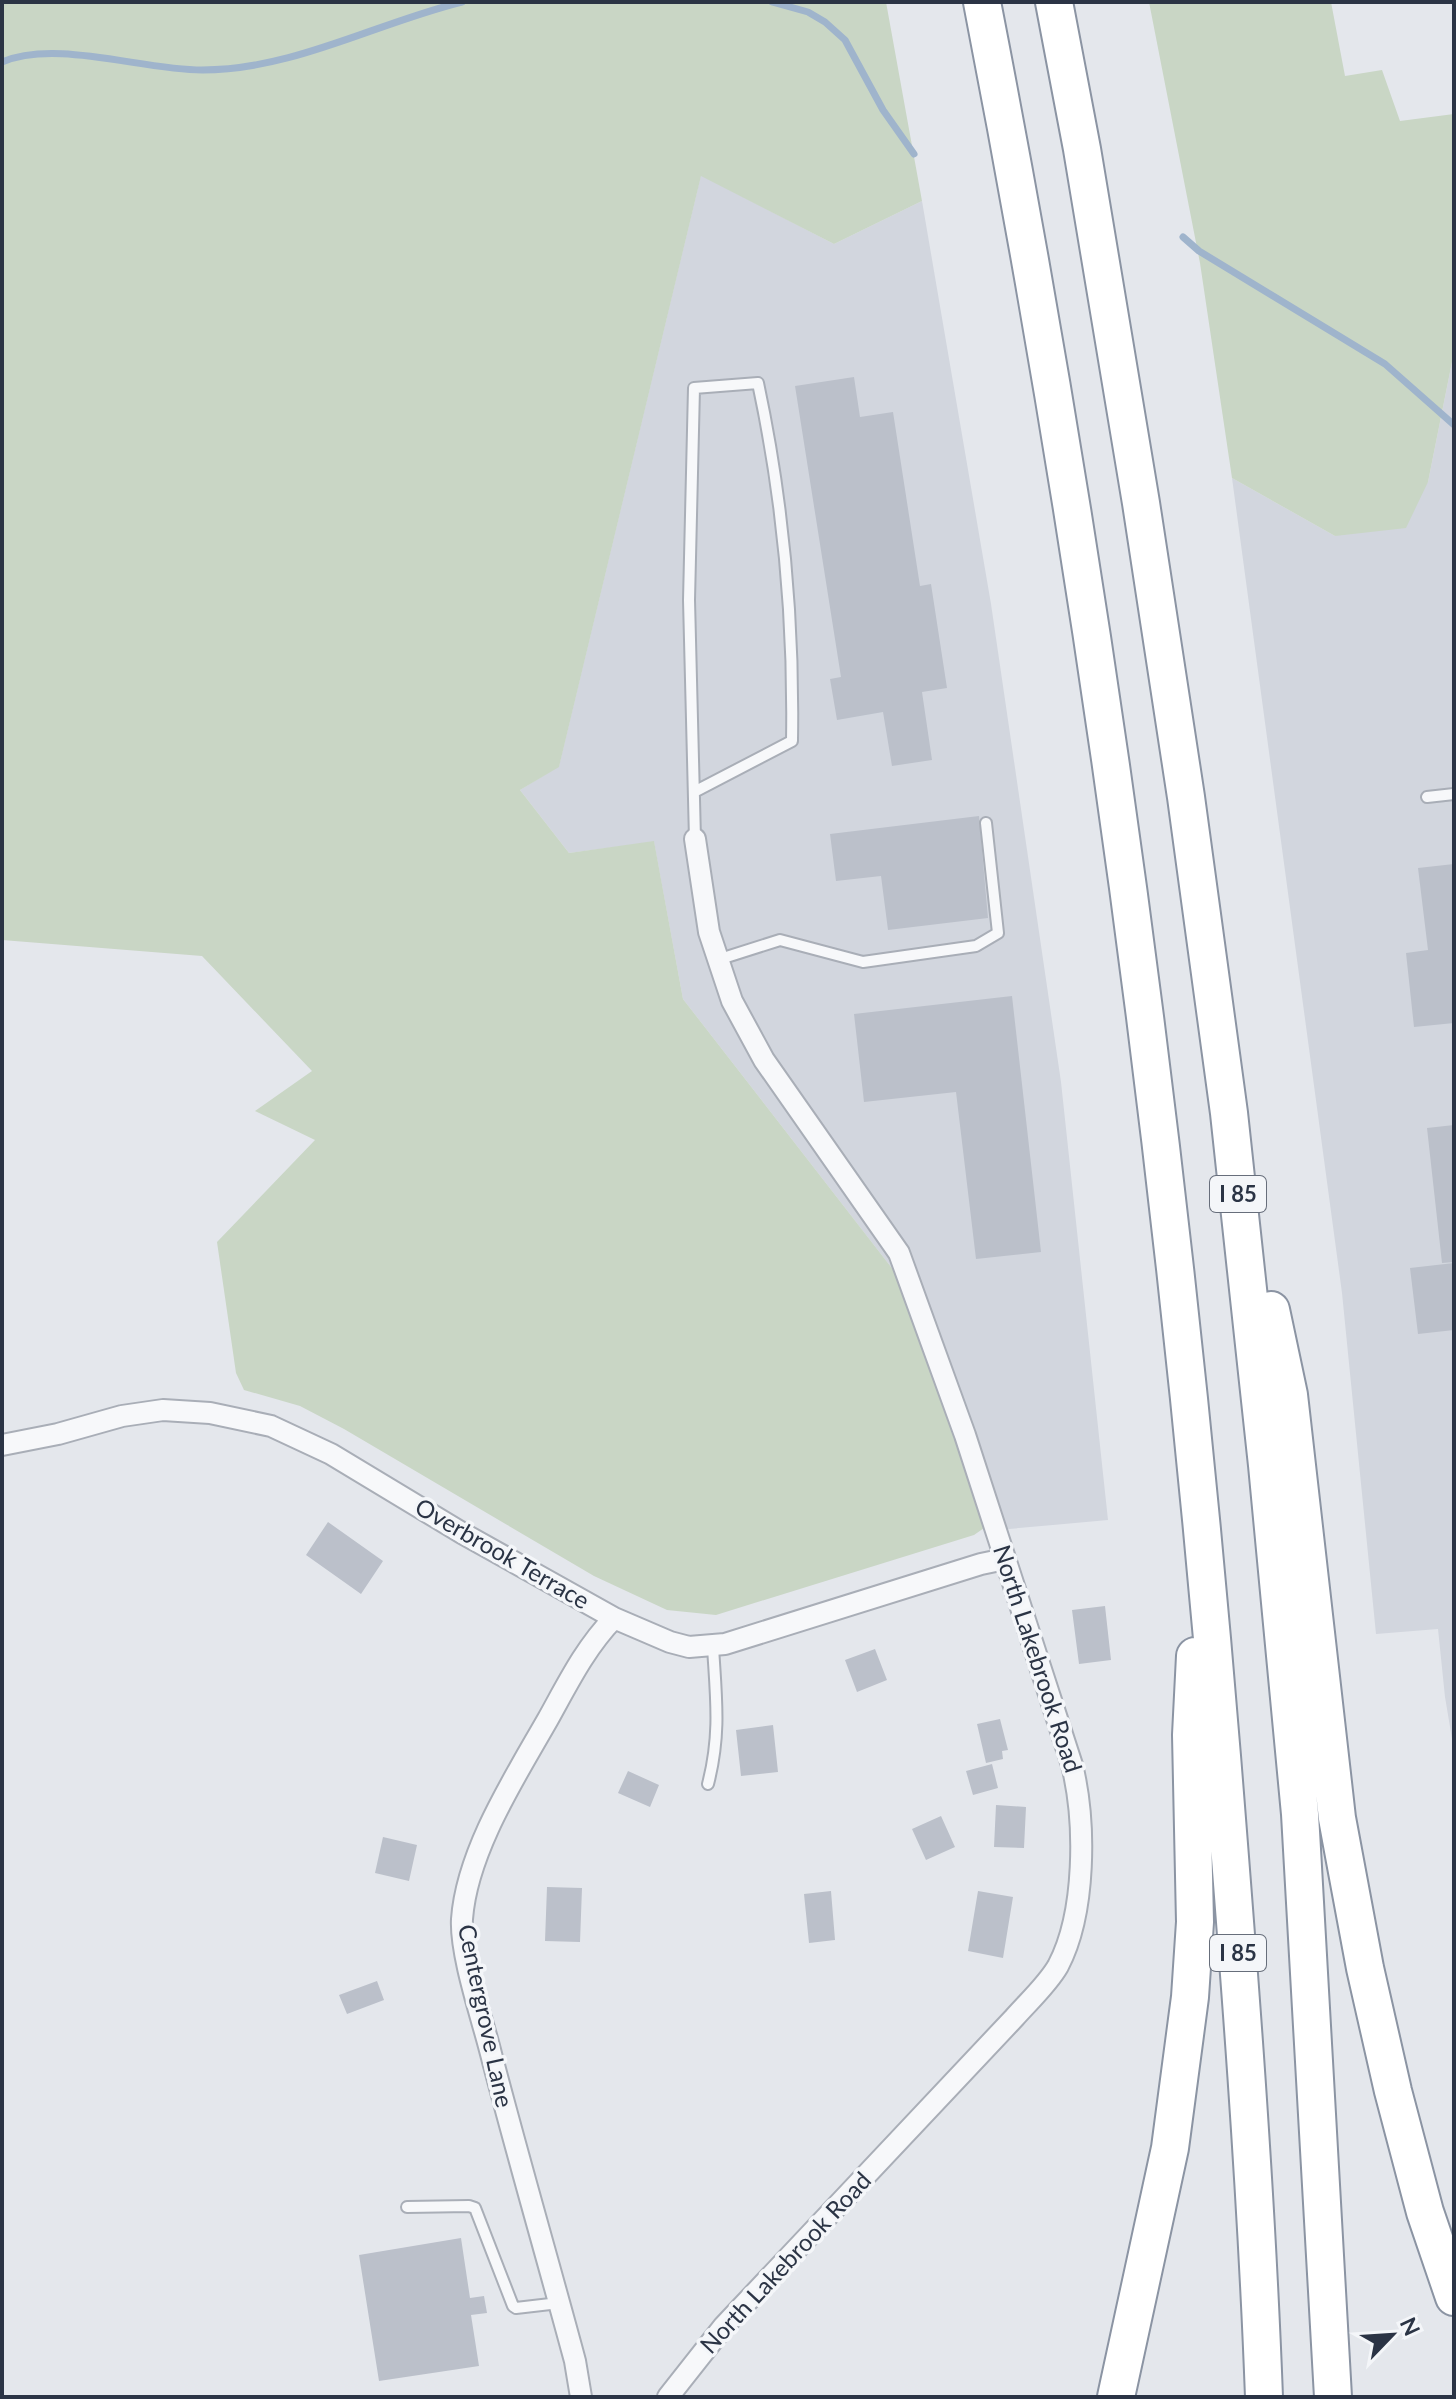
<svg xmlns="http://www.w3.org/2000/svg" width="1456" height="2399" font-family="Lato,sans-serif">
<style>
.built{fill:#d2d6de}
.green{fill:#c9d6c5}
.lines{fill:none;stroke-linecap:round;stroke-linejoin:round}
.stream{stroke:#9fb4cc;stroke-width:7}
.building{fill:#bbc0ca}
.lane-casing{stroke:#a9aeb7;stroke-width:14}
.street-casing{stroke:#a9aeb7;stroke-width:24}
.highway-casing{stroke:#8b94a3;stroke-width:40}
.lane{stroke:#f7f8fa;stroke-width:10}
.street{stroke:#f7f8fa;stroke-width:20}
.highway{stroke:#fff;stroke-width:36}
.labels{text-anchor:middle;stroke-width:7;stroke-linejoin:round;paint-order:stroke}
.shield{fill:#f4f6f9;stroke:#676e7b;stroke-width:2}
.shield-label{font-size:22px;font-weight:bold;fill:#2b3445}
.street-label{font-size:24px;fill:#2b3445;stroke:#f4f6f9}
</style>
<rect width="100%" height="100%" fill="#e4e7ec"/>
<!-- built -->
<path class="built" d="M701,175L834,244L922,201L991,604L1061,1082L1108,1520L1009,1529L987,1526L905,1285L683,999L654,842L569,853L520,790L559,766Z
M1454,352V1751L1445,1697L1438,1629L1376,1634L1342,1293L1232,478L1335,536L1428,482Z"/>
<!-- green -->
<path class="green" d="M2,2H886L922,201L834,244L701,176L559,767L520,790L569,853L654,841L683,999L905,1285L987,1526L974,1535L716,1615L667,1610L594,1576L344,1429L300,1406L244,1390L236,1373L217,1242L315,1140L255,1111L312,1071L202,956L2,940Z
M1149,2H1331L1345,76L1382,70L1400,121L1454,114V352L1428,482L1406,528L1335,536L1232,478L1200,263Z"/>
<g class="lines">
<!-- stream -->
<path class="stream" d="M772,2L808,12L825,22L845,40L883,110L914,154
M2,62C56,39 142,70 202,70C293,70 376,23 462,2
M1183,237L1199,251L1385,364L1454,425"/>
</g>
<!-- building -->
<path class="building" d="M854,377L860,417L893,412L920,586L931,584L947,688L922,692L932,760L892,766L883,712L837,720L830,679L841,677L795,386Z
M979,816L988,918L888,930L881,876L836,881L830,834Z
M1454,864V1023L1414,1027L1406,953L1428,950L1418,868Z
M1012,996L1041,1252L976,1259L956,1092L864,1102L854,1014Z
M1454,1125V1262L1442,1263L1427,1128Z
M1454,1263V1330L1418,1334L1410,1268Z
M328,1522L383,1561L361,1594L306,1555Z
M1105,1606L1111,1660L1079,1664L1072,1610Z
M875,1649L887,1680L857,1692L845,1660Z
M1000,1719L1008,1750L1002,1751L1003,1759L986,1763L977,1724Z
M773,1725L778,1772L741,1776L736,1730Z
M992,1764L998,1788L973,1795L966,1771Z
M628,1771L659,1785L650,1807L618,1793Z
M996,1805L1026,1807L1024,1848L994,1847Z
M941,1816L955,1847L926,1860L912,1829Z
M383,1837L417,1845L409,1881L375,1873Z
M547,1887L582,1888L580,1942L545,1941Z
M831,1891L835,1940L809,1943L804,1894Z
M978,1891L1013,1897L1003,1958L968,1951Z
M377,1981L384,2000L347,2014L339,1995Z
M461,2238L470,2298L484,2296L487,2313L471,2315L479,2366L379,2381L359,2255Z"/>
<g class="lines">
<!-- lane casing -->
<g class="lane-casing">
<path id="lane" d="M694,792L792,741C794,622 783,500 758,383L694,388L689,600L695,839
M1427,797L1454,794
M717,960L780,940L863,962L976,946L998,933L986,823
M708,1784C721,1734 716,1697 713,1647
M407,2207L469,2206L475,2208L513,2306L516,2308L559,2303"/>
</g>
<!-- street casing -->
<g class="street-casing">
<path id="street" d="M2,1445L58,1434L122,1416L163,1410L210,1413L271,1426L331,1454L462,1533L614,1618L670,1642L689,1647L725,1644L981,1564L1005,1559
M581,2397L575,2361C547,2257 517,2154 490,2050C481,2015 460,1953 462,1919C467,1851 515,1777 548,1719C568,1683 585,1648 614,1618
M668,2397L724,2326L1014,2018C1028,2002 1047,1985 1058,1966C1086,1913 1086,1822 1072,1765L965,1435L899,1253L764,1060L732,1001L709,932L695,839"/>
</g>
<!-- highway casing -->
<g class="highway-casing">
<path id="highway" d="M982,2C1095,582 1174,1167 1222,1756C1239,1969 1256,2183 1264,2397
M1054,2L1082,149L1141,503L1186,797L1229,1113L1267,1465L1300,1814L1333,2397
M1271,1310L1289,1395L1337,1818L1365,1968L1393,2091L1425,2212L1454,2297
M1116,2397L1170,2148L1190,1997L1195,1922L1191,1735L1195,1656"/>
</g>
<!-- lane -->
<use href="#lane" class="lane"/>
<!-- street -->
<use href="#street" class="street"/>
<!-- highway -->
<use href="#highway" class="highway"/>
</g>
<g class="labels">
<!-- shield labels -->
<g class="shield">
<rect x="1210" y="1176" width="56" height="36" rx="6"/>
<rect x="1210" y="1935" width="56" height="36" rx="6"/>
</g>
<g class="shield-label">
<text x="1238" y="1202">I 85</text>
<text x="1238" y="1961">I 85</text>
</g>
<!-- street labels -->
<g class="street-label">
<text transform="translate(502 1554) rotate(30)" y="8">Overbrook Terrace</text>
<text transform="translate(1037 1659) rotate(72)" y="8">North Lakebrook Road</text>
<text transform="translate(485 2016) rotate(78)" y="8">Centergrove Lane</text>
<text transform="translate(786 2263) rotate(-47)" y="8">North Lakebrook Road</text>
</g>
</g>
<!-- border -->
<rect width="1456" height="2399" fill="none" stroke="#2b3445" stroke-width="8"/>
<!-- north arrow -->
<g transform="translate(1392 2335) rotate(65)" stroke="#f4f6f9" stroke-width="6" paint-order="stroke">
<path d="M0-6L14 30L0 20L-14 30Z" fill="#2b3445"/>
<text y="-12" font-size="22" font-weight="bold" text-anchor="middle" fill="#2b3445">N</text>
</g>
</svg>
